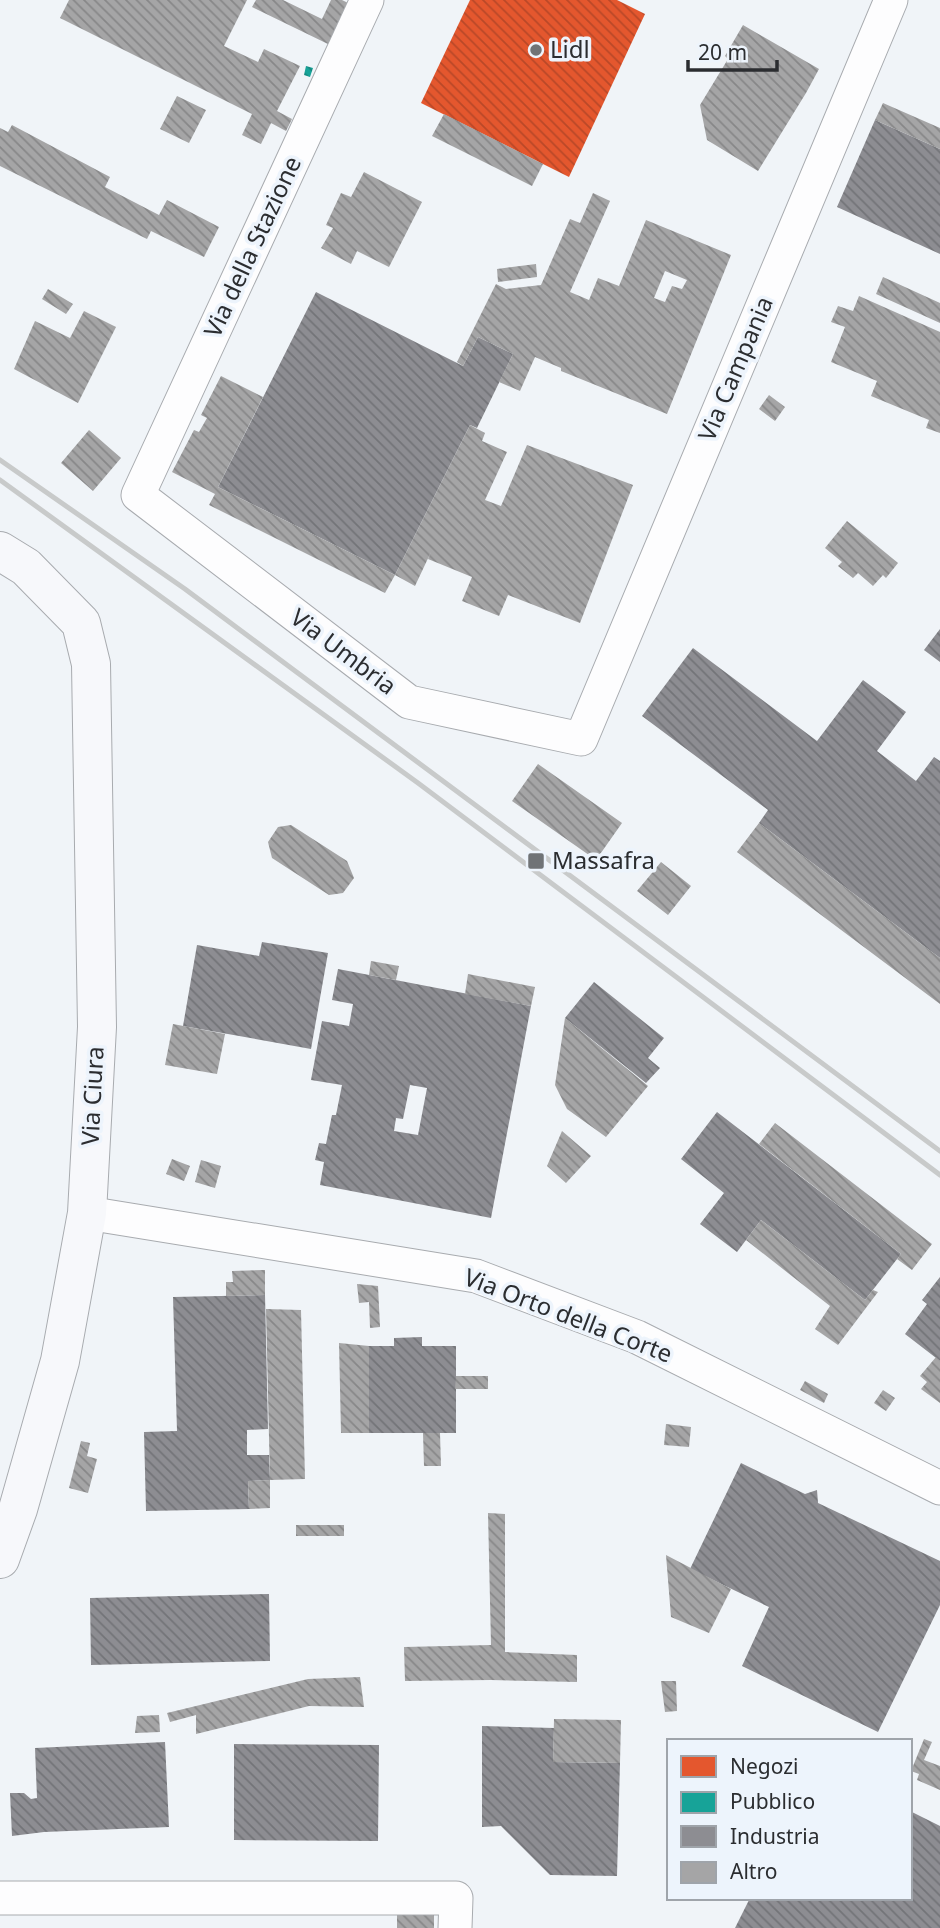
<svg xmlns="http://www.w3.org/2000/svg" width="940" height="1928" font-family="'Noto Sans',sans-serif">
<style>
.shops{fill:url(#shops-back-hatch)}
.public{fill:url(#public-back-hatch)}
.industry{fill:url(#industry-back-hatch);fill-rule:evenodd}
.building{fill:url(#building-back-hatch);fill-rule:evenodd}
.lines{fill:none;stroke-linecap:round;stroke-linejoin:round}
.minor-casing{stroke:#a8abaf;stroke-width:35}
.secondary-casing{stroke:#a8abaf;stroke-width:40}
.minor{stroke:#fdfdfe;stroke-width:33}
.secondary{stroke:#f7f8fb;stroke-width:38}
.rail{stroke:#c8caca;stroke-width:5}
.poi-dot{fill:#707376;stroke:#edf4fc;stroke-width:2.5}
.labels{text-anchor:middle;stroke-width:7;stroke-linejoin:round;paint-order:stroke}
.poi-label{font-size:24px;fill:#2b2d30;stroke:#edf4fc;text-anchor:start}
.street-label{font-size:24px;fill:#2b2d30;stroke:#edf4fc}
</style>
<defs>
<pattern id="shops-back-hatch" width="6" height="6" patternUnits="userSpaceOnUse" patternTransform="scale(1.75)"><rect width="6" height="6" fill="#e4572e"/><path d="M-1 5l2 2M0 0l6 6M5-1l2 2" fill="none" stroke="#b94828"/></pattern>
<pattern id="public-back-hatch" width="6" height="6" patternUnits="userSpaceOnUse" patternTransform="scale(1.75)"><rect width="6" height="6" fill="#17a398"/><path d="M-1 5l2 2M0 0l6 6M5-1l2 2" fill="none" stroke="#15857c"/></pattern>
<pattern id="industry-back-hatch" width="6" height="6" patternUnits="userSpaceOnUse" patternTransform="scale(1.75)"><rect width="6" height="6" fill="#8d8d92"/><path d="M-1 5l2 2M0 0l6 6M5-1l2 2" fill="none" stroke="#737478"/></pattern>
<pattern id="building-back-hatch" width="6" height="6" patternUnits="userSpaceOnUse" patternTransform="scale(1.75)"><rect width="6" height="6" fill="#a5a5a6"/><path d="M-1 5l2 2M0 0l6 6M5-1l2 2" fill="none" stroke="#878788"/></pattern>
</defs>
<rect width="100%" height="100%" fill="#f0f4f8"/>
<!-- shops -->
<path class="shops" d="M470,0H617L645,14L569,177L421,103Z"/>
<!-- public -->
<path class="public" d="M306,66L313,68L310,77L304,75Z"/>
<!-- industry -->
<path class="industry" d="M875,120L940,149V254L837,207Z
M316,292L463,366L478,337L513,354L477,428L470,425L395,575L218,487Z
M940,629V662L924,650Z
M693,648L817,741L863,680L906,712L877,751L916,781L934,757L940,761V958L759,823L768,810L642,716Z
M262,942L328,953L311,1049L183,1026L197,945L259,956Z
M338,969L531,1006L491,1218L320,1185L324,1162L315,1160L319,1143L326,1144L332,1115H336L342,1085L311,1080L322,1021L349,1026L353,1004L332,1000ZM410,1085L427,1088L418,1135L394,1131L396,1118L403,1119Z
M594,982L664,1038L648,1058L660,1068L646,1083L565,1018Z
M717,1112L901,1254L865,1300L761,1220L737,1252L700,1224L724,1193L681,1159Z
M940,1277V1361L905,1334L927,1304L922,1300Z
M265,1295L268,1429L247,1430V1455H269L270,1480L248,1481L249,1509L146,1511L144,1432L177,1431L173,1297Z
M422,1337V1346H456V1433H369V1346H394V1338Z
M741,1463L805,1494L817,1490L818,1503L940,1561V1605L878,1732L742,1666L769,1607L690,1569Z
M269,1594L270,1661L91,1665L90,1598Z
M482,1726L554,1728L553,1762L620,1763L617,1876L550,1875L501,1826L482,1827Z
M165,1742L169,1827L44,1832L12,1836L10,1793H24L31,1799L37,1798L35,1748Z
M234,1744L379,1745L378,1841L234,1840Z
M910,1811L940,1826V1928H735L750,1898H910Z"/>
<!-- building -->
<path class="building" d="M69,0H247L224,46L258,62L264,49L300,66L277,111L292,119L286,131L271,123L261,144L242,135L252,114L60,18Z
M256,0H283L322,19L331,0H342L350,4L330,45L252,7Z
M743,25L819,69L806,93L758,171L707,140L700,105L728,59L725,56Z
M177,96L206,110L189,143L160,129Z
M883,103L940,128V149L875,120Z
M444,114L543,164L532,186L432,136Z
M12,125L110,177L105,187L159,215L167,200L219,227L204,257L151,231L147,239L0,166V128L8,132Z
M364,172L422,202L389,267L357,251L351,264L321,248L333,228L326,225L341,193L351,197Z
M593,193L610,201L570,292L589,300L598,278L619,286L646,220L731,255L667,414L561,371V368L535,357L520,391L499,382L513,354L478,337L463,366L457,362L496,284L506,289L541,285L570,219L580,223ZM665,271L687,280L682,289L672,286L665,302L654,298Z
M536,264L537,277L498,282L497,269Z
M883,277L940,303V323L876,294Z
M48,289L73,304L66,314L42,299Z
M859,296L940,332V433L926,428L929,420L871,396L877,381L831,362L845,327L831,322L838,306L853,311Z
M84,311L116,327L78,403L14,369L35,321L70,338Z
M221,376L263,397L218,487L395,575L385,593L209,505L215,494L172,472L194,430L199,432L207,418L201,415Z
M769,395L785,407L775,421L759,409Z
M470,425L485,433L482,441L507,452L485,500L501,506L527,445L633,485L580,623L508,595L499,616L462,601L472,577L428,559L431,552L415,586L395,575Z
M89,430L121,458L93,491L61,463Z
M847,521L898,563L886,578L883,575L873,586L858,573L853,578L838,566L842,562L825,548Z
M538,764L622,823L596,860L512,801Z
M759,823L940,958V1004L737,852Z
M291,825L347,861L354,878L343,893L329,895L272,858L268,842L278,827Z
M661,862L691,886L668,915L637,891Z
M371,961L399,966L396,980L369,975Z
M468,974L535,987L531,1006L465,994Z
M565,1018L648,1086L606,1137L567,1109L555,1085Z
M173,1024L225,1034L217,1074L165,1065Z
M775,1123L932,1244L912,1270L897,1259L901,1254L759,1144Z
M562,1131L591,1156L566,1183L547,1166Z
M172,1159L190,1166L184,1181L166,1174Z
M201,1160L221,1166L215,1188L195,1182Z
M761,1220L865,1300L873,1290L878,1292L838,1345L815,1329L830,1306L746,1240Z
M265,1270V1295L226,1296V1282H233L232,1271Z
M357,1284L378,1286L380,1327L370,1328L369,1302L359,1303Z
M266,1309L301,1310L305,1479L270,1480Z
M339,1343L369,1346V1433H341Z
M936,1357L940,1361V1403L921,1389L927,1382L920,1376Z
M456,1376H488V1389H455Z
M805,1381L828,1394L824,1403L800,1390Z
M883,1390L895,1398L886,1411L874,1403Z
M666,1424L691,1427L689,1447L664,1445Z
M423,1433H440L441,1466H424Z
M81,1441L90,1443L87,1456L97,1459L88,1493L69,1488Z
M270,1480V1508L249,1509L248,1481Z
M488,1513L505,1514V1652L577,1655V1682L491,1680L405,1681L404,1647L491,1645Z
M296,1525H344V1536H296Z
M666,1555L731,1589L709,1633L671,1617Z
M360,1677L364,1707L309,1706L196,1734V1715L170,1722L167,1713L308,1679Z
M661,1681H676L677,1711L665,1712Z
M159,1715L160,1732L135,1733L137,1716Z
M554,1719L621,1720L620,1763L553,1762Z
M924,1739L932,1742L924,1760L940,1766V1790L917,1780L919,1774L911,1771Z
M397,1914H434V1928H397Z"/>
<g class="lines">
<!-- minor casing -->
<g class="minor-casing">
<path id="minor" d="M367,0L138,495L409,702L581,739L891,0
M87,1213L476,1276L637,1337L940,1488
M0,1898H456L455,1928"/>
</g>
<!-- secondary casing -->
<g class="secondary-casing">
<path id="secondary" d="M0,551L26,567L81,623L91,664L97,1027L87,1213L60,1361L18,1509L0,1559"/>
</g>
<!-- minor -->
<use href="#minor" class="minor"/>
<!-- secondary -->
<use href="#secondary" class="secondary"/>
<!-- rail -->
<path class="rail" d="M0,460L185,589L940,1151
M0,480L418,783L940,1175"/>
</g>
<!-- markers -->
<g class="poi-dot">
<circle cx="536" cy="50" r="7"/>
<rect x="527" y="852" width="18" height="18" rx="3.5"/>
</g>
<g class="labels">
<!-- poi labels -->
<g class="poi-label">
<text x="550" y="58">Lidl</text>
<text x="552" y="869">Massafra</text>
</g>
<!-- street labels -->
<g class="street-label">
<text transform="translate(253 247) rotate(-65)" y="8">Via della Stazione</text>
<text transform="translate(736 369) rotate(-67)" y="8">Via Campania</text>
<text transform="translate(343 652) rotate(37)" y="8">Via Umbria</text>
<text transform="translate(93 1096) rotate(-87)" y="8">Via Ciura</text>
<text transform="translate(568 1316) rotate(21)" y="8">Via Orto della Corte</text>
</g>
</g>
<!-- legend -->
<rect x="667" y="1739" width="245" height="161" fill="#edf4fc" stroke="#9fa4aa" stroke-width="2"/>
<rect x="681" y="1756" width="35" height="21" fill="#e4572e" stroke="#9fa4aa" stroke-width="2"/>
<text x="730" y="1774" font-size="21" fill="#2b2d30">Negozi</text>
<rect x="681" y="1792" width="35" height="21" fill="#17a398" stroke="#9fa4aa" stroke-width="2"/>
<text x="730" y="1809" font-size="21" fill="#2b2d30">Pubblico</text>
<rect x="681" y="1826" width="35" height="21" fill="#8d8d92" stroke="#9fa4aa" stroke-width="2"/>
<text x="730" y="1844" font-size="21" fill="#2b2d30">Industria</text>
<rect x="681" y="1862" width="35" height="21" fill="#a5a5a6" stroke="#9fa4aa" stroke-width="2"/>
<text x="730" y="1879" font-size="21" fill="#2b2d30">Altro</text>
<!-- scale -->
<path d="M688 60v10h89v-10" fill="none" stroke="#2b2d30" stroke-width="3.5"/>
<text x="698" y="60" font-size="21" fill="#2b2d30" stroke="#edf4fc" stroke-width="5" paint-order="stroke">20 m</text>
</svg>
